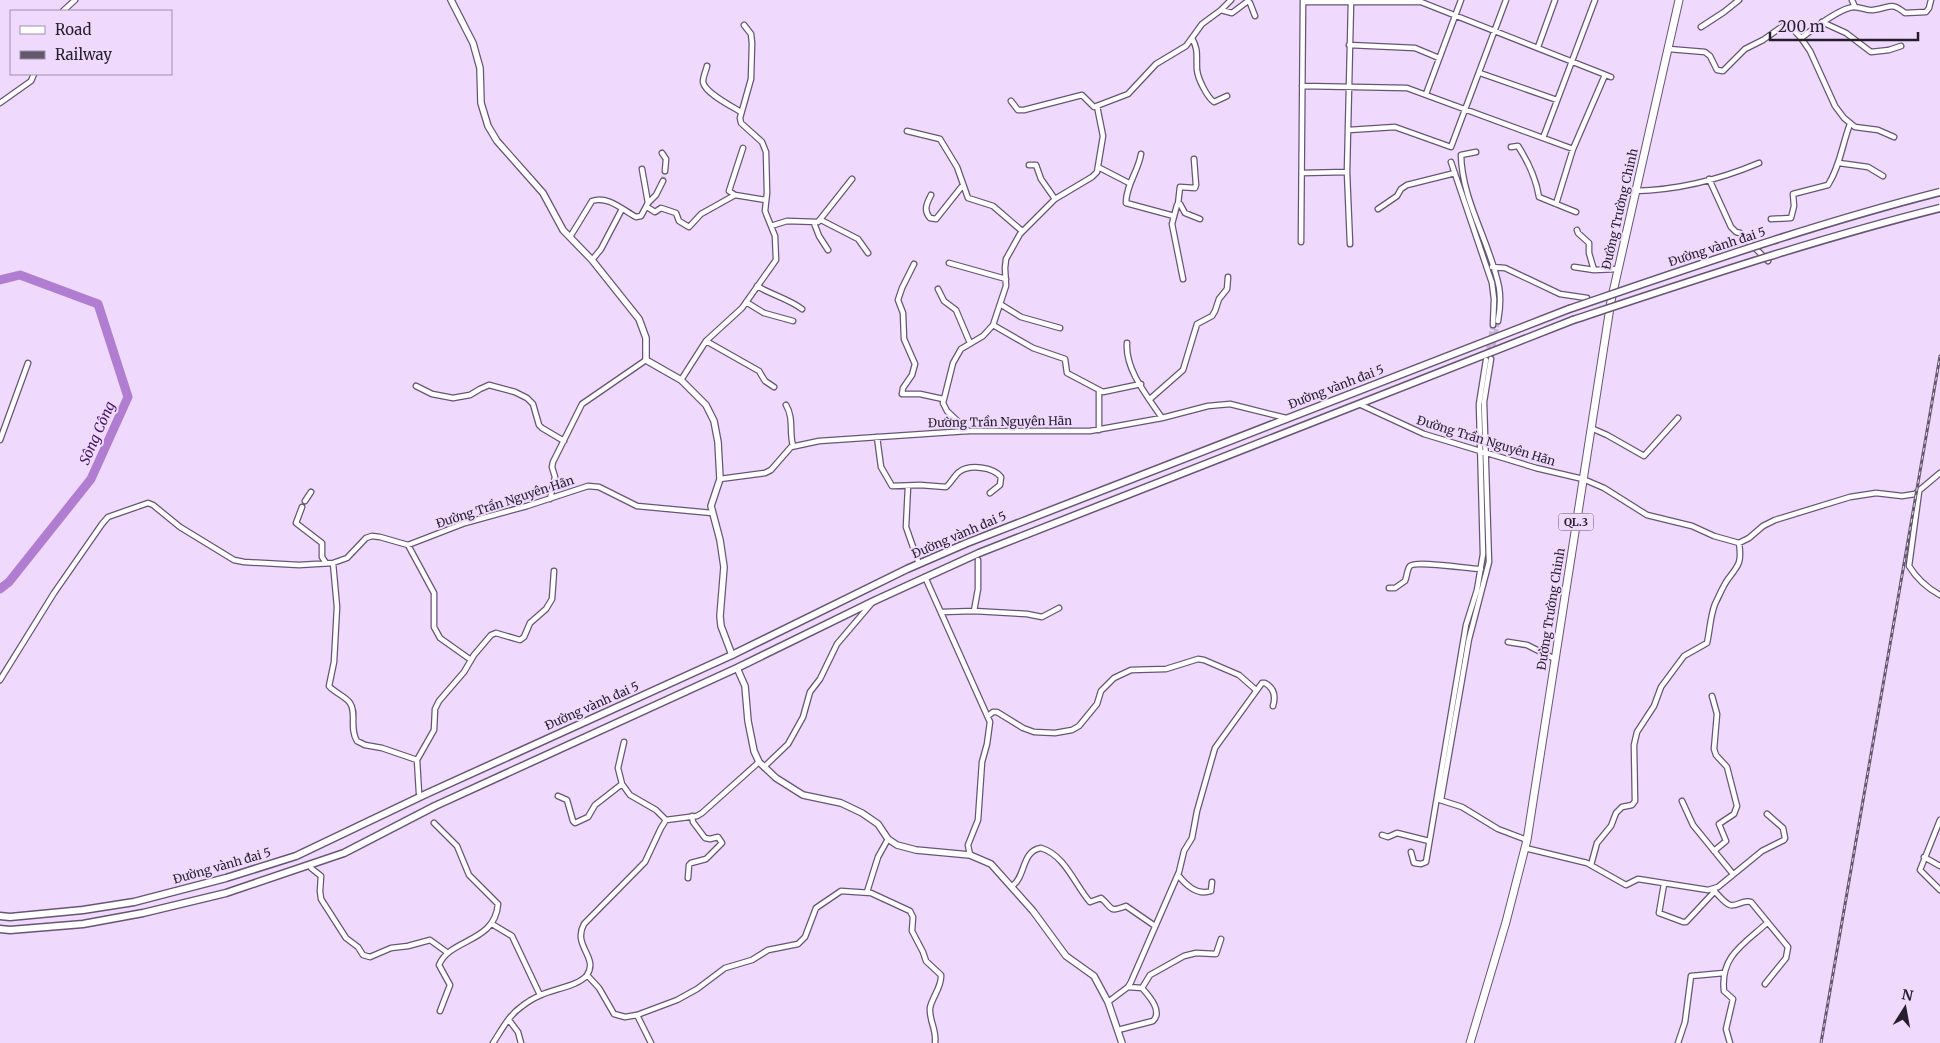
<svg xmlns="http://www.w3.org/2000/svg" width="1940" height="1043" font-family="Merriweather,serif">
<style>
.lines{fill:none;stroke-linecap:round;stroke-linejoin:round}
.river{stroke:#b17dd1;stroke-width:9}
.minor-tunnel{stroke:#c7b4d4;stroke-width:4.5;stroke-dasharray:4.5 2;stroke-linecap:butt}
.minor-casing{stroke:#685574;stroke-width:7}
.tertiary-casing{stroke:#685574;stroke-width:8}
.secondary-casing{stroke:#685574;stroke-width:9}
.trunk-casing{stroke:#685574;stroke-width:9}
.minor{stroke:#fff;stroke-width:4.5}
.tertiary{stroke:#fff;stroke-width:5.5}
.secondary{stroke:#fff;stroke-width:6}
.trunk{stroke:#fff;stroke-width:7}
.rail-casing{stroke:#64586c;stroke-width:3}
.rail{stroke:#efdafe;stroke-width:1;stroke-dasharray:4;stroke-linecap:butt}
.secondary-bridge-casing{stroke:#685574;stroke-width:9;stroke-linecap:butt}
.secondary-bridge{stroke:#fff;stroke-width:6}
.labels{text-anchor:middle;stroke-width:4;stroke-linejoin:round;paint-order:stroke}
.shield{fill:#efdafe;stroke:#62566a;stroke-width:1}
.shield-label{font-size:11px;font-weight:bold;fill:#261e2b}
.street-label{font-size:12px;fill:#261e2b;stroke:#efdafe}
.water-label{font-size:14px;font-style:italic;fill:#45135f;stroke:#efdafe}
</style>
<rect width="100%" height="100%" fill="#efdafe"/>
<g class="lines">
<!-- river -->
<path class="river" d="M0,280L20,275L98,304L128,397L91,479L9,582L0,589"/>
<!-- minor-tunnel -->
<path class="minor-tunnel" d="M663,181L665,171
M1487,355L1493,325
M1491,359L1498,321"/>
<!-- minor casing -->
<g class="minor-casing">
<path id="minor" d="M1852,0L1855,7
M1303,2H1421L1611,77
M1221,10L1232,13L1248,1L1250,3L1255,16
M63,11L75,0
M1822,22L1846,33L1871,52L1889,50L1901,46
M1701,27L1724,12L1739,0
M1192,38C1199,51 1196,56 1197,70C1198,79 1207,97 1214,102L1227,96
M1801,38C1812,30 1841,7 1854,7C1861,7 1867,11 1873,10C1891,8 1890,1 1905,13L1926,12L1929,8L1931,0
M1349,45L1415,48L1439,58
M1538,47L1555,0
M1669,49L1705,52L1710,56L1717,70L1723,71L1745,49L1763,40L1783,26H1790L1801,38L1810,51L1835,106L1844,118L1855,127L1878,130L1894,137
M707,66C706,71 703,76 703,82C705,93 731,106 741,112
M1480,73L1557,100
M1302,86L1407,88L1573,149
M1426,94L1461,0
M1011,101L1018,110H1024L1082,95L1094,107L1128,94L1156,64L1186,46L1202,24L1221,10L1231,0
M0,103L31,81L34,74
M1349,130L1395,127L1451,147L1506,0
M907,131L940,139L957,167L968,198L993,206L1022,231
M1543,138L1595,0
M1511,147L1518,146C1529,163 1536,178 1539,197L1576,212
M743,148L729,191L735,195L766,200
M1476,152L1461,155C1462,201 1490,242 1499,287C1501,298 1500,310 1498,321
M662,153L666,159L665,171
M1141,154C1138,172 1126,185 1126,203L1174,216
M1451,162L1492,283L1494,299L1493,325
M1839,163L1868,167L1883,176
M1029,165H1036L1041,179L1055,199
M1098,167L1129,183
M1302,173L1347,172
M1709,179L1731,227L1736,232L1740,233L1768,261
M1635,191C1677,190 1721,179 1759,163
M931,195C927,203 923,210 930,218L936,219L963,185
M648,203L656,195L663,181
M1178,204L1180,187L1195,188L1196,185L1194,159
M1556,204L1573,149L1605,75
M647,207L655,212L661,208L676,213L679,221L689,227L701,214L735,195
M1378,209L1397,196L1401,189L1407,185L1455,173
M1771,219L1791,218L1794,206L1793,194L1828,185C1840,166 1842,145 1850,124
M821,220L858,239L868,253
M814,223L819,236L828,250
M771,226L787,221L818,222L852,179
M1577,230L1578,233L1589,243V253L1594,270
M570,237L592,201C607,195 623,210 636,217L641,216L648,203L642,169
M1301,242L1303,1
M1350,244L1347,172L1351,2
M592,260L601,249L622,209
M949,263L1006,279
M914,264L902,288L898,300L903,313L904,339L915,364L912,375L903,388L902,394H920L943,399
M1492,267L1505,268L1560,294L1587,298
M1574,267L1594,270L1617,269
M1183,279L1172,224L1177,205L1180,204L1185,213L1200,219
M757,286C772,295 789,299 802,309
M938,289L944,301L956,310L970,343
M746,302L764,313L793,321
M1000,304L1021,317L1060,328
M993,325L1033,348L1065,359L1067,373L1103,392L1141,384
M706,341L759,371L765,381L774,387
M1127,343C1125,370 1148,397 1162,418
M681,380L706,341L742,308L776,260L775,236L765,211L767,193L766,152L762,142L741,123L740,118L751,79L752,43L751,34L744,25
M416,386L432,394L453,398L470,395L480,389L489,385L515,392L527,398L533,404L539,425L542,428L564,441
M1150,399L1183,370L1197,324L1212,316L1215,311L1219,299L1227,289L1228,277
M1359,404L1424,434L1536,468L1583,479L1604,488L1647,515L1692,526L1714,536L1739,543L1749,538L1763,526L1775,520L1850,497L1876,493L1902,496L1915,494L1940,473
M786,405C794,418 789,432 793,446
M1591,428L1607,435L1644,456L1678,418
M1099,430V391
M968,431L947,411L943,403L953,363L961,349L983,336L993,325L1006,286L1005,268L1006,259L1020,234L1055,199L1092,177L1097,172L1103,136L1097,106
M877,437L881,467L892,486L920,485L946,487C951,483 954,476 959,472C970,464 993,467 1001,477L1000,485L990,493
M0,440L28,363
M720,479L765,473L771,470L791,447L819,441L968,431H1090L1162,418L1208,406L1230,404L1286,418
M908,486L906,527L919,564
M1919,492L1909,566C1917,579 1927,588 1940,595
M550,499L555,477L552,467L553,462L582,404L646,360
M305,501L311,492
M302,507L296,523L322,543V557L326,563
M408,545L434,593V627L440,638L471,660
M333,563L337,607L334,662L329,686C335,693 345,696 350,703C357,713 349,728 357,741L365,745L382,748L417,760
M925,577L990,722L987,744L982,762L978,820L968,845L970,855
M1389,588H1395L1405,581C1407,577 1407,569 1410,566C1416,560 1469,569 1481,569
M974,611L978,589V560
M942,612L974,611L1027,614L1042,617L1059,608
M1508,642L1527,645L1555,659
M0,680L54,593L102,524L108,517L148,503L153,505L180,527L234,560L244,562L299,565L333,563L347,558L366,538L372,536L380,537L408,545L465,523L527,506L588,486L599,487L637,506L712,513
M1712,696L1717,714L1714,749L1716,755L1727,767L1737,806L1734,814L1719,824L1726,841L1714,851
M988,716L993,712H997L1023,728L1034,732L1055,733L1072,730L1079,726L1097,704L1101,691L1114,678L1131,670L1166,669L1198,659L1204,660L1239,675L1256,690
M624,742L618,768L622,784L630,795L656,810L666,820
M764,767L788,744L803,717L810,692L820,679L837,644L871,604
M419,793L417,760L434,730L435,709L439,701L464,672L474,655L491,635L496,633L520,640L524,637L530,623L546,609L552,599L554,571
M558,796L567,800L573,821L575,823L588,817L595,805L622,784
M1440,800L1462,807L1498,829L1527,840
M1441,800L1469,639L1489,562L1484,402L1491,359
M1682,801L1693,825L1733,874
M1767,814L1783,828L1785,838
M1940,820L1920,870L1940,890
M434,823L457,846L469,875L498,904C495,943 450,938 439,965L450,985L440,1011
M1382,835L1388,837L1397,833L1429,841
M1525,848L1587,863L1626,885L1638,879L1708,890L1718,887L1762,851L1784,840
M1411,852L1414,863L1421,864L1426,862L1466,625L1477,590L1483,554L1479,404L1486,360
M1924,857L1940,866
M1591,865L1597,843L1611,826L1616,813L1622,807L1632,805L1635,801L1634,745L1637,732L1654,706L1661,687L1684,656L1707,643C1710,630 1710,617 1715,604C1719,596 1723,586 1728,579C1739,565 1742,562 1739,543
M311,868L321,876L320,891L321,899L346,938L358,947L363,955L370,957L391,948L408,946L430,940L448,953
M1178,875C1186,885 1197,896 1211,891L1212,882
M688,878L689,865L691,863L706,859L722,843L718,837L710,839L705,838L693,822L692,816
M1664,884L1659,913L1683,922H1686L1715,891
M1012,886C1026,877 1021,851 1041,848C1065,855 1075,885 1090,902L1101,898C1113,908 1108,913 1126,906L1155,926
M1713,890C1718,894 1724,903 1730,905C1737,907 1743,899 1751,902L1788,947L1786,958L1765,984
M867,892L878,857L888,839
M492,924L512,936L540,995
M587,975L599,988L614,1014L625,1017L637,1015L677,1000L697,989L725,968L752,960L768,950L798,944L805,937L816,908L841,891L871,893L910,911L913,917L912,931L923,952L926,961L941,975C942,987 932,997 930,1008C929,1021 937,1030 935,1043
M1128,987L1142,988L1150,975L1184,956L1196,953L1216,954L1221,939
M1108,1002L1128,987L1131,982L1179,872L1184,851L1192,838L1197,811L1215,748L1262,683H1265C1274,688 1276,696 1273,706
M637,1015L651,1043
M509,1020L518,1032L521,1043
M1118,1030L1153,1021C1163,1011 1149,996 1142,988
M493,1043C501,1031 509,1015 521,1007C527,1002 534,998 541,995C553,989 579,986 587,975C599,957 572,946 584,924L645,862L661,828L666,820L697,816L702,813L759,762
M1678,1043L1685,1022L1691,976L1724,973
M1730,1043L1726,1029L1733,999L1724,991C1720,956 1744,944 1767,923"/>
</g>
<!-- tertiary casing -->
<g class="tertiary-casing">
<path id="tertiary" d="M451,0L473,43L480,68L481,103L488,126L497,141L543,193L563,230L592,260L639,319L646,338V360L681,380L706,405L714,421L718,442L720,479L711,506L720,540L724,567L720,616L721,626L732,655
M737,668L745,686L748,721L754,751L759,762L776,778L803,795L841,803L862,813L878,824L888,839L897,845L916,850L970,855L991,864L1033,911L1066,956L1094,976L1108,1002L1122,1043"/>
</g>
<!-- secondary casing -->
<g class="secondary-casing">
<path id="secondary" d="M0,916L10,917L83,910L134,902L226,878L296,856L426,794L732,655L907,569L967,543L1569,309
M0,929L10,930L83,924L143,913L226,893L344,853L435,806L737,668L876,600L979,553L1573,320"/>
</g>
<!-- trunk casing -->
<g class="trunk-casing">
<path id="trunk" d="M1470,1043L1506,922L1527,840L1611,301L1679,0"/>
</g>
<!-- minor -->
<use href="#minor" class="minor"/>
<!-- tertiary -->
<use href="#tertiary" class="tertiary"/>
<!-- secondary -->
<use href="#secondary" class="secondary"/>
<!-- trunk -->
<use href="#trunk" class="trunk"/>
<!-- rail casing -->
<g class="rail-casing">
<path id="rail" d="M1821,1043L1940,356"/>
</g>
<!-- rail -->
<use href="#rail" class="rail"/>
<!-- secondary-bridge casing -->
<g class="secondary-bridge-casing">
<path id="secondary-bridge" d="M1569,309C1692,267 1814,224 1940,192
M1573,320C1694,280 1816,239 1940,208"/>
</g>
<!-- secondary-bridge -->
<use href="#secondary-bridge" class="secondary-bridge"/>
</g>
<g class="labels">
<!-- shield labels -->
<rect class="shield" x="1558.5" y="513.5" width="35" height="17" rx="4"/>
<g class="shield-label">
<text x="1576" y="526">QL.3</text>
</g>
<!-- street labels -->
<g class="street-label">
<text transform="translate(1620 209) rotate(-77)" y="4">Đường Trường Chinh</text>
<text transform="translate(1717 247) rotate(-18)" y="4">Đường vành đai 5</text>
<text transform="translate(1336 387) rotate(-21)" y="4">Đường vành đai 5</text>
<text transform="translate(1000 422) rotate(-1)" y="4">Đường Trần Nguyên Hãn</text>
<text transform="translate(1486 441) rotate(17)" y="4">Đường Trần Nguyên Hãn</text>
<text transform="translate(505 502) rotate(-18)" y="4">Đường Trần Nguyên Hãn</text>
<text transform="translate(959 535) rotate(-23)" y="4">Đường vành đai 5</text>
<text transform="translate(1551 609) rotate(-81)" y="4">Đường Trường Chinh</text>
<text transform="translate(592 706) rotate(-24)" y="4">Đường vành đai 5</text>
<text transform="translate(222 866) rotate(-16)" y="4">Đường vành đai 5</text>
</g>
<!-- water labels -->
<g class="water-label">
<text transform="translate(97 433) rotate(-66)" y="5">Sông Công</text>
</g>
</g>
<!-- legend -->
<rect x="10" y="10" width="162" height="65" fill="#efdafe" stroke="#9f8faa"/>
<rect x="20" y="26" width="25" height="8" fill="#ffffff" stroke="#9f8faa"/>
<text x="55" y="35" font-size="15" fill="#261e2b">Road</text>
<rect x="20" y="51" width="25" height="8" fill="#64586c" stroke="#9f8faa"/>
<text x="55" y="60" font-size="15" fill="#261e2b">Railway</text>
<!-- north arrow -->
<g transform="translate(1905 1008) rotate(11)" stroke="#efdafe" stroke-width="4" paint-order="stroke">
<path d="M0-4L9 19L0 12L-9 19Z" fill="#261e2b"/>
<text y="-8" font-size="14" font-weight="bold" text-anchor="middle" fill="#261e2b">N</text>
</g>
<!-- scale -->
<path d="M1770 32v8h148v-8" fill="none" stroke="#261e2b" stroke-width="2.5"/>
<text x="1778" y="32" font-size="15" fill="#261e2b" stroke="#efdafe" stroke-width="4" paint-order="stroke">200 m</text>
</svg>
